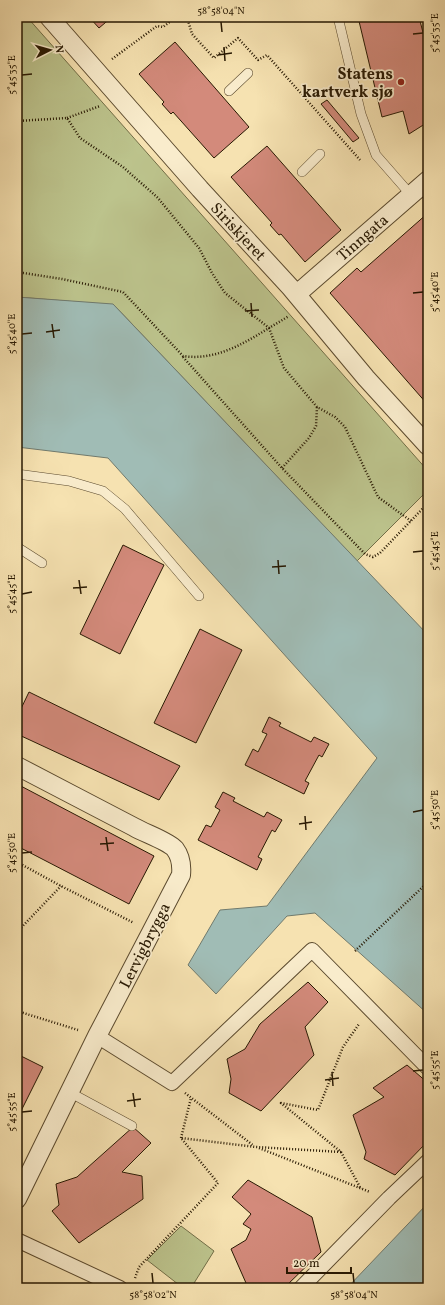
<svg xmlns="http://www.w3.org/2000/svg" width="445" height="1305" font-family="Vollkorn,serif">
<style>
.green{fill:#bcc38c;stroke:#726e47}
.water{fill:#a0bcb5;stroke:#707a6d}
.building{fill:#d38a7b;stroke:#271802}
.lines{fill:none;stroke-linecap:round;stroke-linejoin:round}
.service-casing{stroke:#5b4a2e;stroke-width:10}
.pedestrian-casing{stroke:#5b4a2e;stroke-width:16}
.minor-casing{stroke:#5b4a2e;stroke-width:20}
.path{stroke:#271802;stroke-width:2.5;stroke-dasharray:1 2;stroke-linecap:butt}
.service{stroke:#f9eccc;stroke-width:9}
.pedestrian{stroke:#f9eccc;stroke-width:14}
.minor{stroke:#f9eccc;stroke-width:18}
.ticks{fill:none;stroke:#271802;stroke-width:1.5}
.poi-dot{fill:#8f2418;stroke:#f9eccc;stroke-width:1.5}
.labels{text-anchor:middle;stroke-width:3.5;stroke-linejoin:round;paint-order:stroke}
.poi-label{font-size:16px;font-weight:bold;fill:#271802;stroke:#f9eccc;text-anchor:end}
.street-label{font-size:16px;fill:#271802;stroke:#f9eccc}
.neatline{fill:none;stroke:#271802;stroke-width:1.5}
.ticks-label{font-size:10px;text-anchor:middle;fill:#271802}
</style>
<rect width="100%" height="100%" fill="#f6e2b1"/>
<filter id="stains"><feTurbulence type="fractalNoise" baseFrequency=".005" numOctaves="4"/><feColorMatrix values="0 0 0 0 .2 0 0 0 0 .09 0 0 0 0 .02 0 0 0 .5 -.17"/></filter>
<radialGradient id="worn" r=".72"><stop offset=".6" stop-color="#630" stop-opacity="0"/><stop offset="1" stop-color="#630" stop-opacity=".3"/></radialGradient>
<!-- green -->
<path class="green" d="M17,17H27L428,471V490L357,561L114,305L17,297Z
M181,1226L214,1251L191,1288H183L147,1260Z"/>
<!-- water -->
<path class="water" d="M17,297L113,304L428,635V1014L315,913L287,916L216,994L188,965L220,910L267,906L377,758L108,458L17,447Z
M428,1203V1288H347Z"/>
<!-- building -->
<path class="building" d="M89,17H112L99,28Z
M358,17H419L428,52V122L409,134L403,111L382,117Z
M175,42L249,127L214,158L173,112L171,114L162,104L164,102L139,74Z
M327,100L359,138L353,142L321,104Z
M267,146L341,230L305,262L281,234L279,235L270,225L272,223L231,177Z
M428,213V405L330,293L357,268L361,272Z
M123,545L164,565L120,654L80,634Z
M200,629L242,650L196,743L154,723Z
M29,692L180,766L159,800L17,734V717Z
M269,717L281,723L279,726L311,742L314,737L329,744L322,757L319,755L305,781L309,783L304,794L245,765L253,749L258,752L267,734L262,732Z
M17,784L154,856L129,904L17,846Z
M223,792L235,798L233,801L264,817L267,812L282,820L275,832L272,830L258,857L262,859L257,870L198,840L206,825L211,827L220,810L215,807Z
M308,982L328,1002L305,1027L314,1055L261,1111L229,1093L231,1079L227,1059L245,1049L260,1024Z
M17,1054L43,1067L17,1119Z
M407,1065L428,1083V1141L395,1175L364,1159L366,1152L353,1115L384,1097L373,1088Z
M133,1127L151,1143L122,1172L142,1176L143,1199L79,1243L52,1211L59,1205L56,1184L77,1177Z
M248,1180L312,1217L321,1252L284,1288H243L246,1283L231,1249L246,1240L251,1229L243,1224L251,1214L232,1197Z"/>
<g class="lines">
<!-- service casing -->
<g class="service-casing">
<path id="service" d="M338,17L361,114L376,155L411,195
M229,91L248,73
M302,172L320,154
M17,474L69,481L103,491L125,509L199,596
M17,547L42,563
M69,1092L132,1126"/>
</g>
<!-- pedestrian casing -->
<g class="pedestrian-casing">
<path id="pedestrian" d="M97,1036L172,1083L312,950L428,1068
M17,1240L120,1288
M301,1288L389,1198L428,1161"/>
</g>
<!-- minor casing -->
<g class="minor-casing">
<path id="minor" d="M49,17L200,189L291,288L366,378L428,446
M297,294L428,180
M17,766C56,786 95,807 134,827C144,833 168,841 175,849C181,857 182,865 181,875L97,1036L17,1199"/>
</g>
<!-- path -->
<path class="path" d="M187,17L192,34L214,58L238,38L258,60L267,55L360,160
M112,59L157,26L163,27L176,17
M67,118L100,106
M17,121L67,118L80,138L123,167L158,198L199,248L212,273L225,293L269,328L289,316
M17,272L62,279L123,292L183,356C215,361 243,344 269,328L284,368L317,407L335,417L345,427L378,497L411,521
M183,357L282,468L365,554L373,557L380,553L428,503
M282,468L309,438L316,426L317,407
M17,862L61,886L134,923
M17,875L22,865
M17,932L61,886
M355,951L428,882
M17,1011L78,1030
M185,1093L254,1146
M181,1138L191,1098
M259,1148L370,1192
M341,1152L361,1189
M135,1278L139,1267L218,1183L181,1138L256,1147L341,1152L281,1103L318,1110L343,1047L359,1024"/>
<!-- service -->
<use href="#service" class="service"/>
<!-- pedestrian -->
<use href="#pedestrian" class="pedestrian"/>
<!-- minor -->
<use href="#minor" class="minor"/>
</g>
<!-- ticks -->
<path class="ticks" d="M221,22L222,32M413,34L423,33M224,47L225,61M218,55L232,53M22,75L32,74M413,293L423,292M251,303L252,317M245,311L259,310M52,324L54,338M46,332L60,330M22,334L32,333M413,552L423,551M278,560L279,574M272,567L286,566M79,580L81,594M73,588L87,587M22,594L32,592M413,812L423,810M305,816L306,830M299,824L312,822M106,837L108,851M100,844L114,843M22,853L32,852M413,1071L423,1070M332,1072L333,1086M325,1080L339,1078M133,1093L135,1107M127,1101L141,1099M22,1112L32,1111M152,1273L153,1283M353,1273L354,1283"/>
<!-- markers -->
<circle class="poi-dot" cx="401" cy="82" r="4"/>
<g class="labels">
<!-- poi labels -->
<g class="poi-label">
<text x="393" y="79">Statens<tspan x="393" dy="18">kartverk sjø</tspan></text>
</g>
<!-- street labels -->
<g class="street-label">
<text transform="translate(239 231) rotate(47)" y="6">Siriskjeret</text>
<text transform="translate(362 237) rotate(-41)" y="6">Tinngata</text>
<text transform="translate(144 945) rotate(-63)" y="6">Lervigbrygga</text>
</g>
</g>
<!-- margin -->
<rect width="445" height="1305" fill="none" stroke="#f6e2b1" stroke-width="44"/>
<!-- north arrow -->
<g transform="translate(50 50) rotate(84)" stroke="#f9eccc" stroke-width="3" paint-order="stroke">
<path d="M0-3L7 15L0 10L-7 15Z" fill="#271802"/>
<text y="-6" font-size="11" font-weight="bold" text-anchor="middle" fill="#271802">N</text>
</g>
<!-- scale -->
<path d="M287 1267v6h64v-6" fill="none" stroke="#271802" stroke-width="2"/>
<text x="293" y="1267" font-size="12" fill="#271802" stroke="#f9eccc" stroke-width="3" paint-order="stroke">20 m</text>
<rect x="22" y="22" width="401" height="1261" class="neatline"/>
<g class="ticks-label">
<text x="221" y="14">58°58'04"N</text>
<text transform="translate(434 33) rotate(-90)" y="4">5°45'35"E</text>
<text transform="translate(11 75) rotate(-90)" y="4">5°45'35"E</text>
<text transform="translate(434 292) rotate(-90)" y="4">5°45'40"E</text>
<text transform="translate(11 334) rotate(-90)" y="4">5°45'40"E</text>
<text transform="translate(434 551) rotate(-90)" y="4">5°45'45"E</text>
<text transform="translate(11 594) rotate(-90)" y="4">5°45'45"E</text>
<text transform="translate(434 810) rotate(-90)" y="4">5°45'50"E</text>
<text transform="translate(11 853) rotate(-90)" y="4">5°45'50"E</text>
<text transform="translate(434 1070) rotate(-90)" y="4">5°45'55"E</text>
<text transform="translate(11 1112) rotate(-90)" y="4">5°45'55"E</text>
<text x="153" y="1298">58°58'02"N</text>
<text x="354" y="1298">58°58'04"N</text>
</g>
<rect width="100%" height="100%" filter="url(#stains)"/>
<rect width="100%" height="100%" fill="url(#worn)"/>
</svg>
